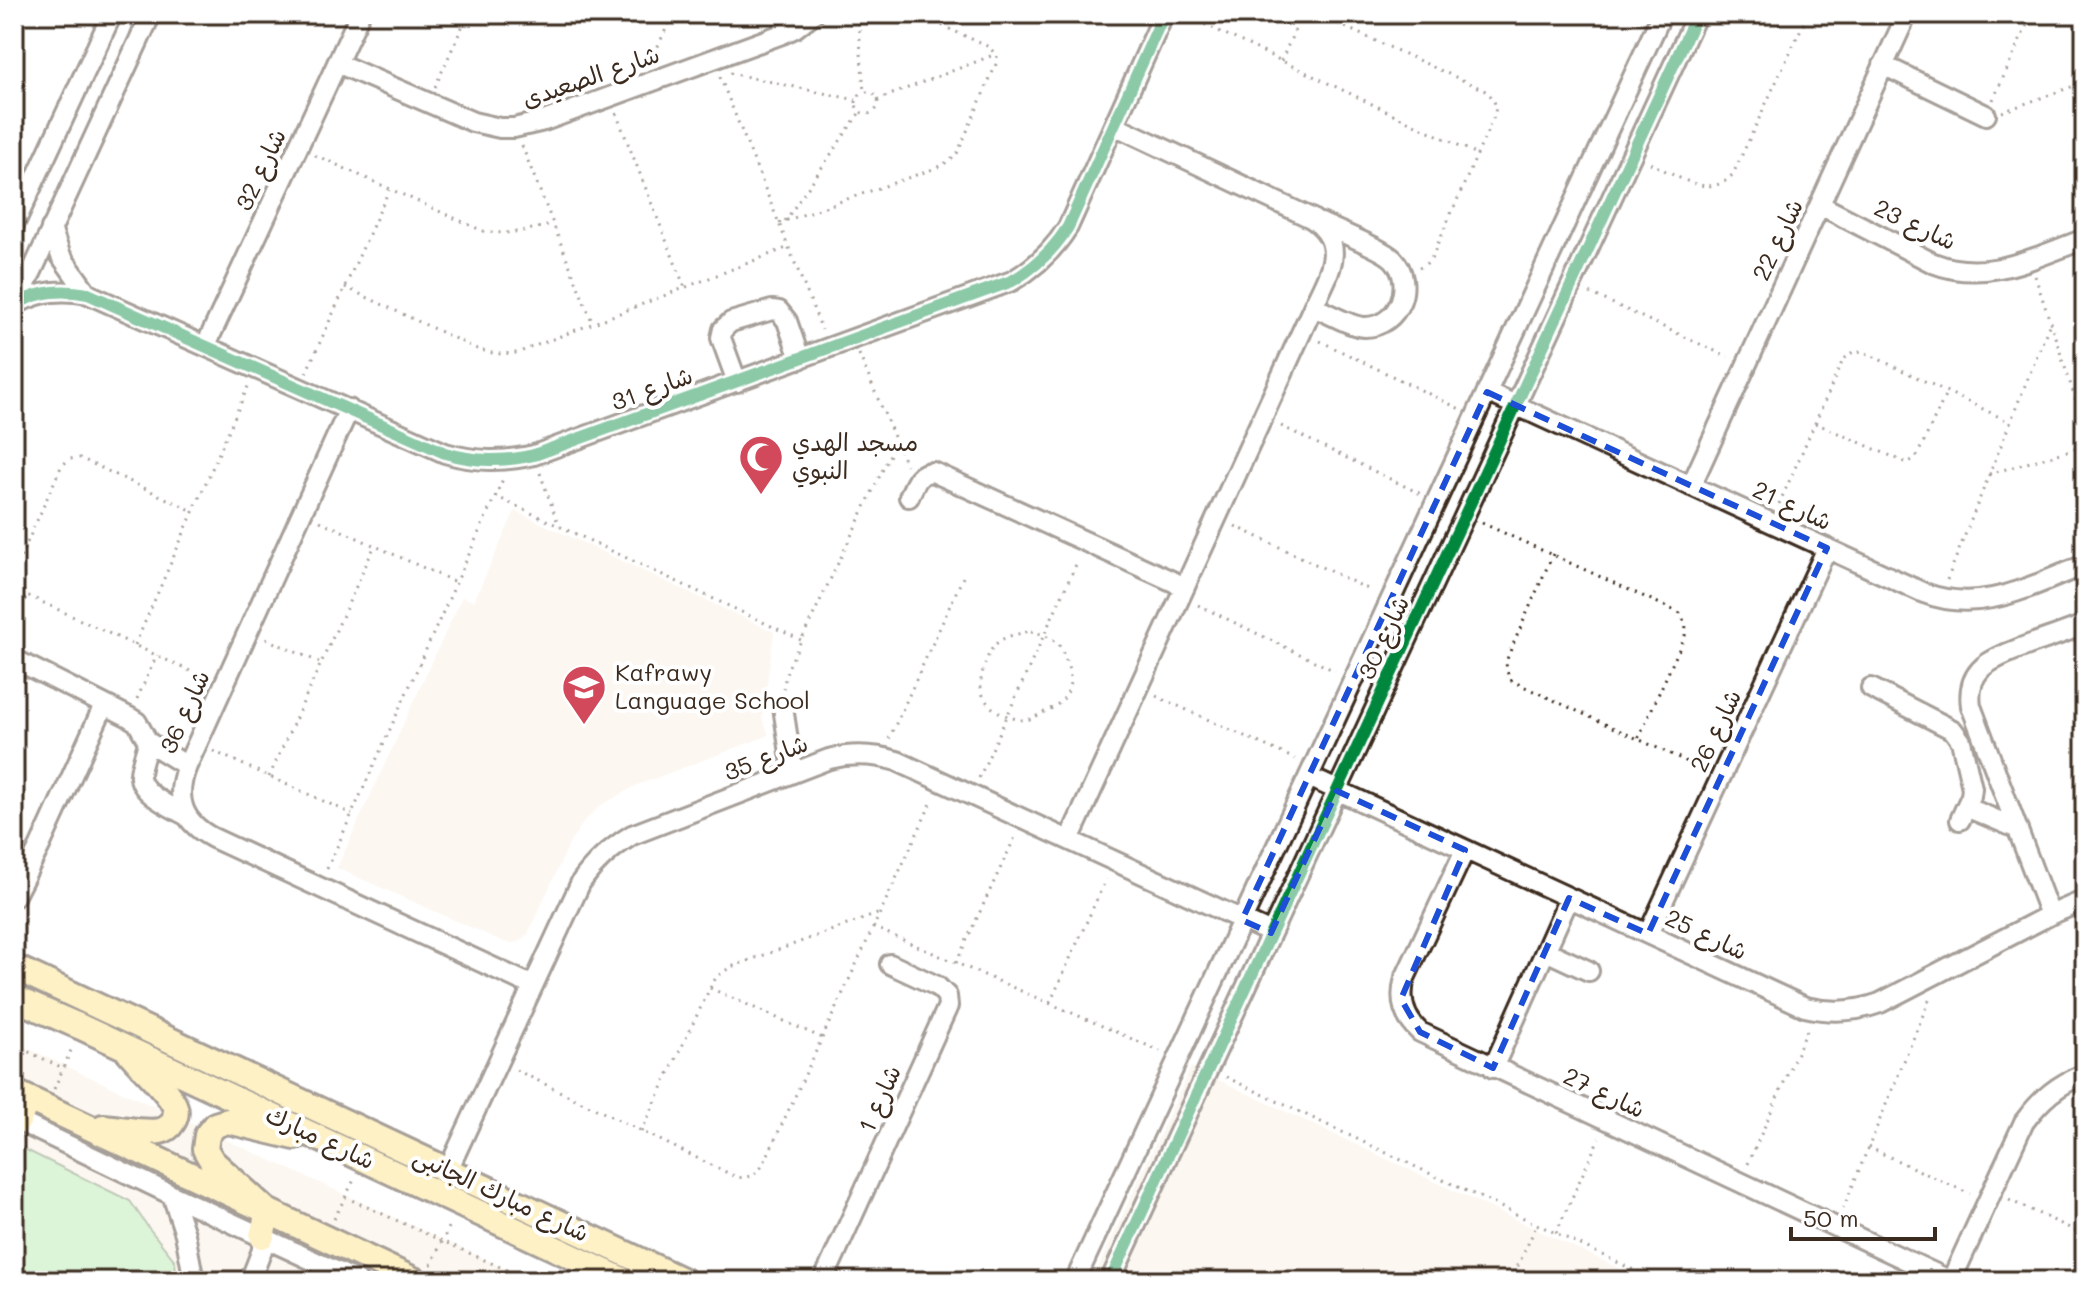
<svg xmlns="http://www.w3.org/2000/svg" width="2099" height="1295" font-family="Mali,'Playpen Sans Arabic',sans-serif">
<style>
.built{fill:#f8ede0}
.green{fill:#b1e7a9;stroke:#768864;stroke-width:2}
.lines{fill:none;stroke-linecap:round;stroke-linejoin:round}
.minor-casing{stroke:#3b2a1e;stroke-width:24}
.major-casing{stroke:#3b2a1e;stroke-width:30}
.path{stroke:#3b2a1e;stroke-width:3;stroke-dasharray:2 6;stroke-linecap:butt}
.minor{stroke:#fff;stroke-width:18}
.major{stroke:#fce080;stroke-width:24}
.cycleway-casing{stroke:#fff;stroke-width:17}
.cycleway{stroke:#00873e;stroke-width:12}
.marked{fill:none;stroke:#1d4ed8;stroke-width:6;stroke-dasharray:16 10;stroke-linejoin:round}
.labels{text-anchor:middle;stroke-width:8;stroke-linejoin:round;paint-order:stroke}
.street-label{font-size:24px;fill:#3b2a1e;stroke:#fff}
.poi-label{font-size:24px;fill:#3b2a1e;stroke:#fff;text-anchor:start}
</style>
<rect width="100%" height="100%" fill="#fff"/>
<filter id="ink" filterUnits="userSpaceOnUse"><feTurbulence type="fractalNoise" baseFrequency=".0125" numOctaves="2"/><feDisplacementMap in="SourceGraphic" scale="16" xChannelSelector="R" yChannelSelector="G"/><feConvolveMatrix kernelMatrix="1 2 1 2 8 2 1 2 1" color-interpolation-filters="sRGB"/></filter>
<g filter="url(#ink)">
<!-- built -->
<path class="built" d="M515,511L774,632L762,719L768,733L767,736L637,785L600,806L584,821L569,844L528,934L518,942L511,943L504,942L337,868L462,597L474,601Z
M14,1042L532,1281H14Z
M1191,1067L1646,1281H1092Z"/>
<!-- green -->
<path class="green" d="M14,1144L130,1201L148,1227L175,1261L177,1281H14Z"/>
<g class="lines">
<!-- minor casing -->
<g class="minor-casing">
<path id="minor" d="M337,63L473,122L500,128H514L544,121L782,34L795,28L813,14
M1883,65L1986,115
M1820,205L1933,263C1987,284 2034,257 2085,239
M14,225L112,14
M51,228L61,256L88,294
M18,303C41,291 62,289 88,294L445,453C476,462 503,462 534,455L1012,281C1036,267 1053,251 1068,227L1164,14
M1313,307C1327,312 1351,327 1365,327C1399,327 1416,283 1393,259C1382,248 1337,231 1321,223
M15,308L151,14
M206,345L360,14
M737,382L721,338L723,329L731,322L772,310L779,311L787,321L800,359
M1487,392L1924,593C1982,615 2031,585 2085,565
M349,409L187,766C174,798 182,822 213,838L533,986
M1691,486L1907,14
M909,497C915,484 918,472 933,472L1185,587
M14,659L129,717L137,722L148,742L187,766
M1871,688L1953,730L1961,741L1972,788L1971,796L1960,820
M783,707L793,773
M148,742C146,752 141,763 140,774C138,793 172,807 187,816
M1309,777L1805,1007C1831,1013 1855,1012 1880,1003L2050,915L2085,900
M1966,807L2018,829
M1069,840L1313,307C1328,274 1350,244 1311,218L1114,125
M1465,850L1405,978C1399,999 1403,1017 1420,1032L1951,1281
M14,897L40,846L104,705
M2050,915L1971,706C1969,692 1971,680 1980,670C1995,652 2061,636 2085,624
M1648,934L1827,548
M1546,951L1589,971
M1493,1068L1569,898
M14,1119L172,1195L357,1281
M448,1170L581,882C595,862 611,848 632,835L829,759C853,753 874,754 897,761L1271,933
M172,1195L185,1234L194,1281
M250,1281L262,1250V1236
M823,1281L948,1006L947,996L937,986L890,964
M1075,1281L1662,14
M1110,1281L1697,14
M1951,1281L2024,1122C2041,1099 2058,1084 2085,1074"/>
</g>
<!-- major casing -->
<g class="major-casing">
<path id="major" d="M14,967L684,1281
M14,998L81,1027L625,1281
M14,1092L416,1281
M18,1121L28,1099
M103,1127C119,1128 145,1134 160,1131C171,1129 178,1117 175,1107C171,1094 140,1065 130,1053
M262,1236L268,1212L212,1161L205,1149L207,1135L215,1125L228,1121L295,1137"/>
</g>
<!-- path -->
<path class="path" d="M858,14L864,92
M1183,14L1477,154
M1316,14L1482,89C1492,95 1497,102 1495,114L1432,257L1425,265L1417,269
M651,61L673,14
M1281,61L1302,14
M730,73L856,100
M720,77L822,330
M435,87L468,14
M856 103a11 11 0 1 1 22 0a11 11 0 1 1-22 0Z
M877,100L996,54
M1993,100L2032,14
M2002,112L2085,82
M616,113L685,288
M522,146L593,324
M315,155L483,231C508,236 528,230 553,224
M1650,163C1676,175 1710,201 1733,174L1808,14
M785,221L860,112
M779,223L936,168L951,160L958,152L997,62V56L989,47L917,14
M2035,276L2085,428
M345,287L477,349L496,354L517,353L789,247
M1590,293L1728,357
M1320,341L1460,409
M859,354L906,465
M306,373L389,190
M1815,423L1907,463L1916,458L1947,392
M1281,426L1421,494
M540,473L559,526
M1989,474L2085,446
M495,496L801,640
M1779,504L1843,360L1851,353L1862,351L2010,422
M320,521L455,582
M1482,523L1680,613L1686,625L1685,636L1638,739
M1235,526L1372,591
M1553,554L1508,656C1505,666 1506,672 1512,681L1703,769
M14,572L61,467L69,459L80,458L193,511
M1947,580L2050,323
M14,589L205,678
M1198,605L1335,671
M14,621L27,595
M1031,631L1044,635L1058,643C1063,653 1070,668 1070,679C1070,699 1056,707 1040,714C1035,717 1028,721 1022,720C1017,720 1010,717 1005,715C981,705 976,687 985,664C994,637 1005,637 1031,631Z
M266,639L321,663
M135,645L249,384
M783,689L787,670L896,442
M1156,696L1295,759
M137,699L157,655
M889,739L964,575
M213,751L352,814
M269,777L375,545
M979,778L1078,560
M14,835L22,838
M327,869L503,479
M873,927L1160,1051
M956,963L1015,837
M710,988L822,1038
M1050,1003L1106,879
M14,1045L63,1068
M516,1070L736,1177C749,1179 758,1174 764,1163L933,799
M1226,1077L1657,1281
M54,1089L72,1048
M641,1132L710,988L717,976L731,967L880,913
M1868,1147L1970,1194
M1748,1164L1808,1028
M345,1197L531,1281
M2009,1200L2085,1235
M1843,1209L1930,998
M334,1219L354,1180
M1556,1233L1599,1138
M431,1265L450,1225
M1511,1281L1537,1224"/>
<!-- minor -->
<use href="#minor" class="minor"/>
<!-- major -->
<use href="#major" class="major"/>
<!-- cycleway casing -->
<g class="cycleway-casing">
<path id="cycleway" d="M18,303C41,291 62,289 88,294L445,453C476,462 503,462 534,455L1012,281C1036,267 1053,251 1068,227L1164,14
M1110,1281L1697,14"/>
</g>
<!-- cycleway -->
<use href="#cycleway" class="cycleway"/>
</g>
</g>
<!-- marked area -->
<path d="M0 0H2099V1295H0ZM1487,392L1827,548L1648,934L1569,898L1493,1068L1420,1032L1401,999L1465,850L1337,791L1271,933L1242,920Z" fill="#fff" fill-opacity=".55" fill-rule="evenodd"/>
<path class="marked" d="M1487,392L1827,548L1648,934L1569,898L1493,1068L1420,1032L1401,999L1465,850L1337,791L1271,933L1242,920Z"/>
<!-- icons -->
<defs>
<g id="mosque-pin" transform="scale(2.3)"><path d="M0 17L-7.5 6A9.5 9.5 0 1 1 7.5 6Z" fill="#d1495b" stroke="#fff"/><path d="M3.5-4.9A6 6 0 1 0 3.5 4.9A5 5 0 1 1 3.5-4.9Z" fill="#fff"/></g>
<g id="school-pin" transform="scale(2.3)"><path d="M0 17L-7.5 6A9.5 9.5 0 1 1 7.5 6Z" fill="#d1495b" stroke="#fff"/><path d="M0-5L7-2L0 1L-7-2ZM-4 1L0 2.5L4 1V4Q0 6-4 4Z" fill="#fff"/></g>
</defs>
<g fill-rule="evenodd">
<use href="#mosque-pin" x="761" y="457"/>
<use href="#school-pin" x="584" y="687"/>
</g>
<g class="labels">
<!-- street labels -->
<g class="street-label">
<text transform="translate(591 77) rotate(-19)" y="8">شارع الصعيدى</text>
<text transform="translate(261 170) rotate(-65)" y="8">شارع 32</text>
<text transform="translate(1915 225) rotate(25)" y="8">شارع 23</text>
<text transform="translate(1778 240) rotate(-65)" y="8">شارع 22</text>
<text transform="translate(652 389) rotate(-20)" y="8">شارع 31</text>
<text transform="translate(1792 506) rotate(25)" y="8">شارع 21</text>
<text transform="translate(1384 638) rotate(-65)" y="8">شارع 30</text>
<text transform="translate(185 712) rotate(-66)" y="8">شارع 36</text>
<text transform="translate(1716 731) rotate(-65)" y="8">شارع 26</text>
<text transform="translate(766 758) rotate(-21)" y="8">شارع 35</text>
<text transform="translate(1706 935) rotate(25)" y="8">شارع 25</text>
<text transform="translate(1604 1093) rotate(25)" y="8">شارع 27</text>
<text transform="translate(880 1099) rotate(-66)" y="8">شارع 1</text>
<text transform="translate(320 1138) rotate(25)" y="8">شارع مبارك</text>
<text transform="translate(501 1195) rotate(25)" y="8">شارع مبارك الجانبى</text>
</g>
<!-- poi labels -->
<g class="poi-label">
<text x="792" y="451">مسجد الهدي<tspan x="792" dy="28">النبوي</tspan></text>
<text x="615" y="681">Kafrawy<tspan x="615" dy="28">Language School</tspan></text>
</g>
</g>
<!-- margin -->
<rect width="2099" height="1295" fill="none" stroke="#fff" stroke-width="48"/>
<rect x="24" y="24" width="2051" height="1247" fill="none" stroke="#3b2a1e" stroke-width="3" filter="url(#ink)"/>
<!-- scale -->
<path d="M1791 1227v12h144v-12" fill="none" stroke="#3b2a1e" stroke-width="4"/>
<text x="1803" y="1227" font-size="24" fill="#3b2a1e" stroke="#ffffff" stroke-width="6" paint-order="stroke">50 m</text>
</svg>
